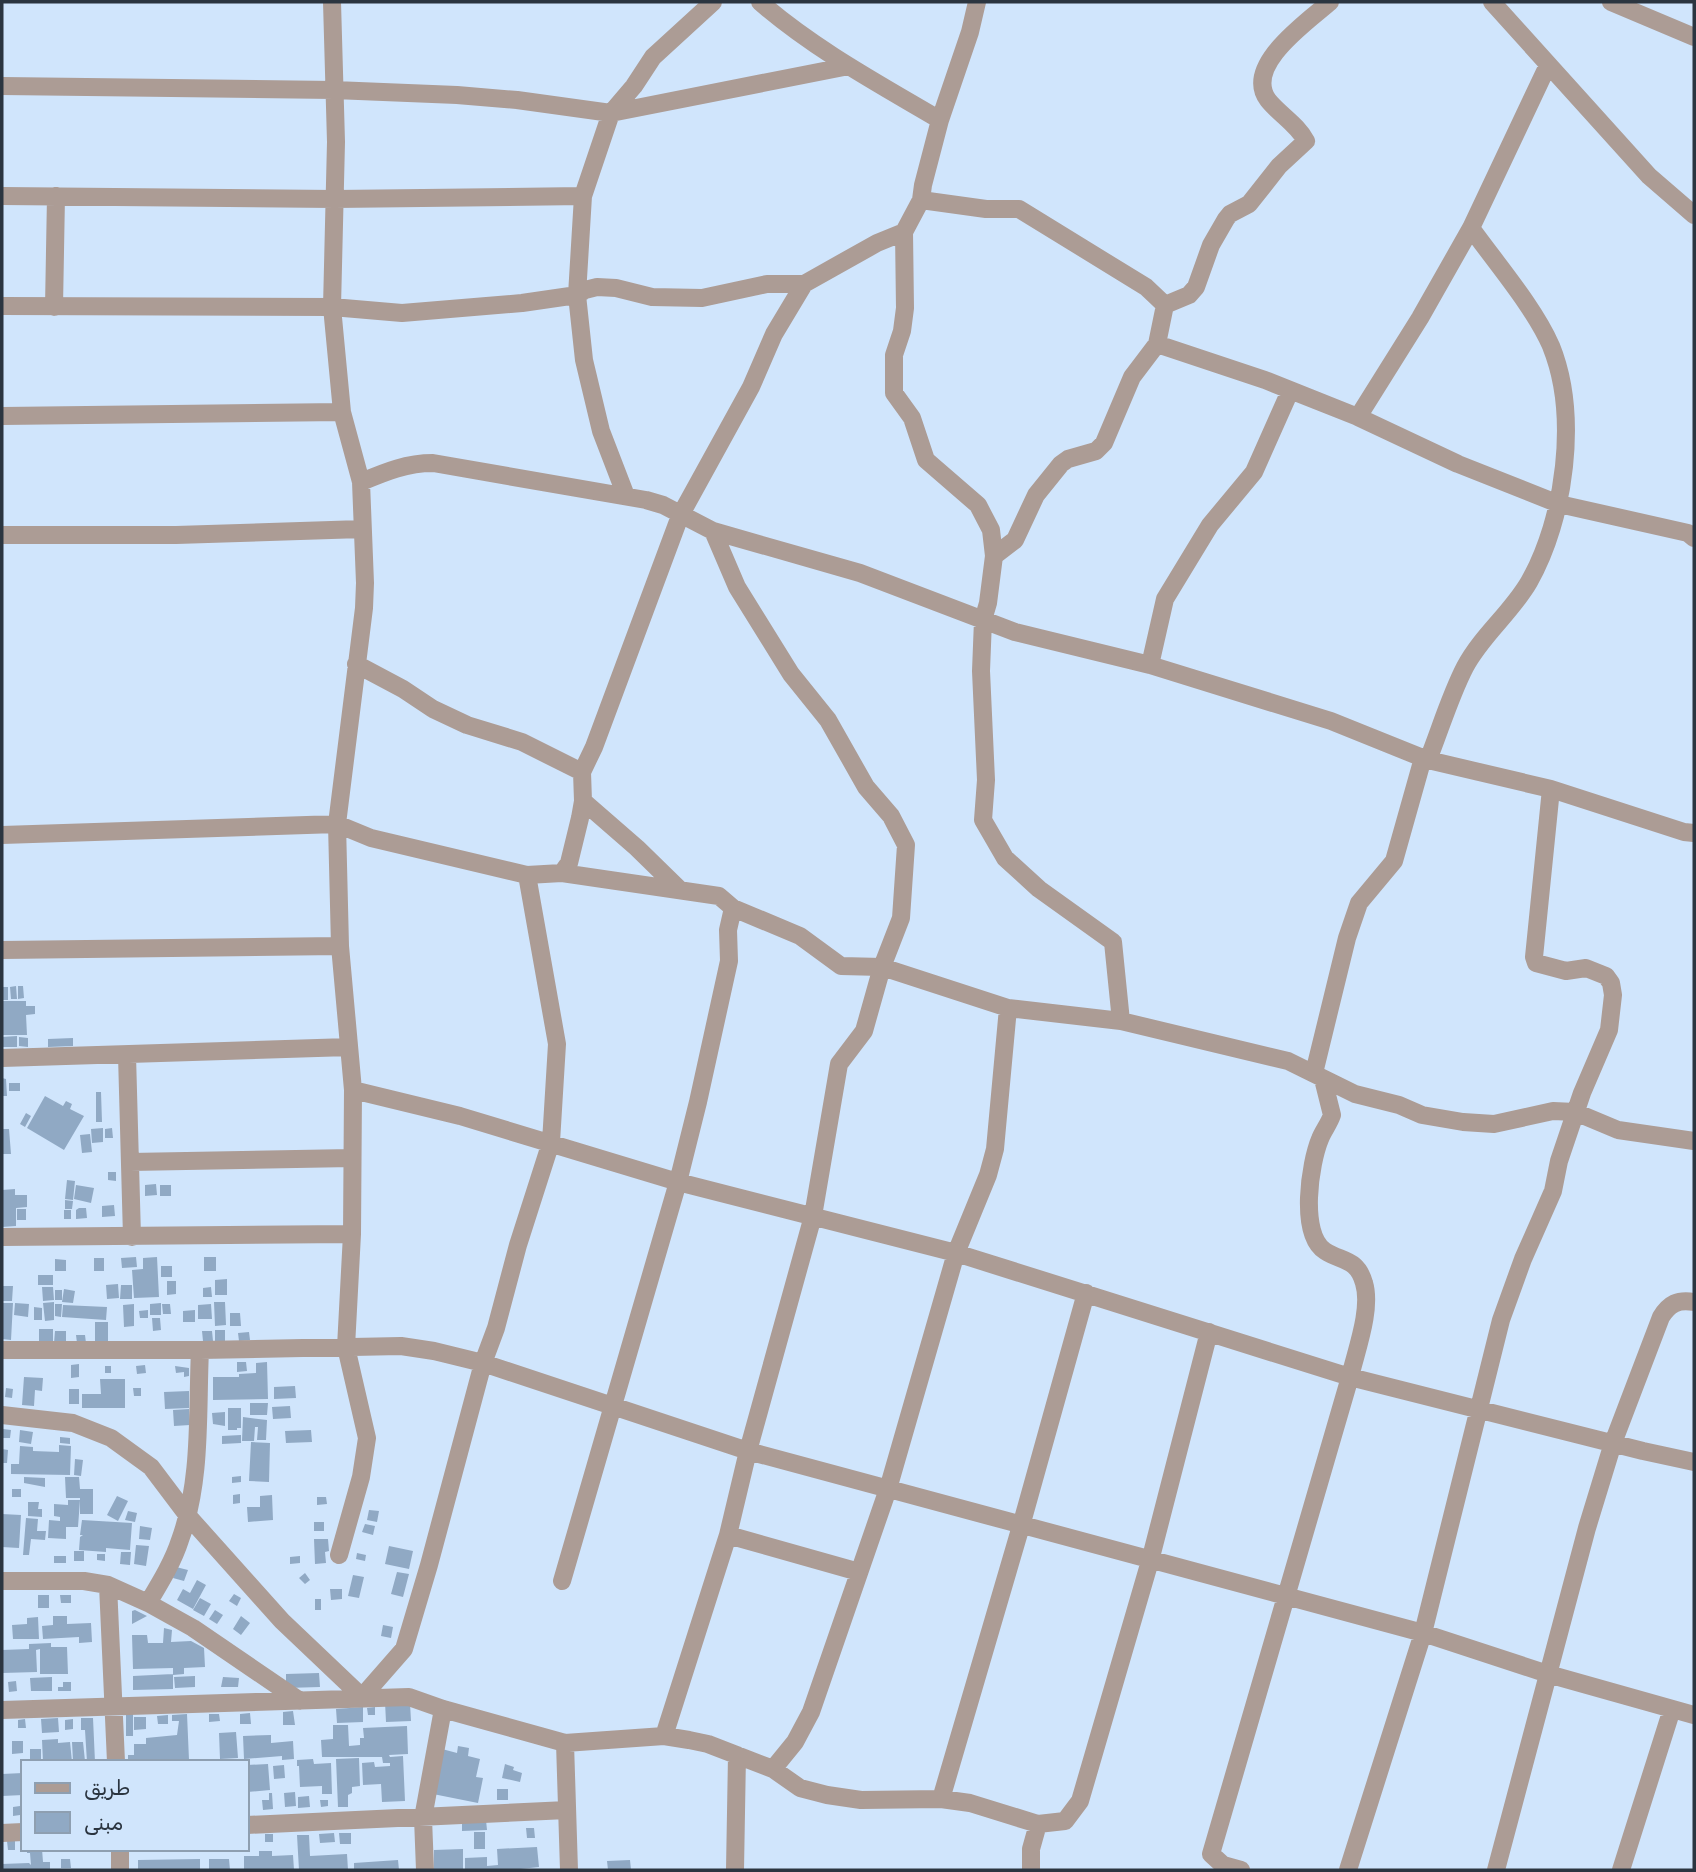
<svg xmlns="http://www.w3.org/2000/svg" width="1696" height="1872" font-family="Rubik,Vazirmatn,sans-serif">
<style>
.building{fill:#90a9c4}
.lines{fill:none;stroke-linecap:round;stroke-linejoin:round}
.minor{stroke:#ac9c95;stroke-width:18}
</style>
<rect width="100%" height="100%" fill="#d0e5fc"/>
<!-- building -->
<path class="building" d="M16,986L17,999H11L10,987Z
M18,986H23L24,998L18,999Z
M2,987H8V1000H2Z
M2,1001H26V1006H35V1014L26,1015L27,1035H2Z
M17,1036V1047H2V1037Z
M19,1037L28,1038V1047L19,1046Z
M73,1038V1046L48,1047V1039Z
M2,1078L6,1079L7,1096H2Z
M9,1083H20V1091H9Z
M96,1092H101L102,1122H96Z
M45,1096L63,1106L66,1101L72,1104L70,1109L84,1116L64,1150L27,1128Z
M26,1113L31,1116L25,1127L20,1124Z
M103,1128V1142L92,1143L91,1129Z
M112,1128L113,1138H105V1129Z
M2,1129H9L11,1154H2Z
M90,1134L92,1152L82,1153L80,1135Z
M108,1172H116V1181L108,1180Z
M67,1180L75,1181L73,1200L65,1199Z
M156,1184L157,1195L145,1196V1185Z
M76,1185L94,1188L91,1203L74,1199Z
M160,1185H171V1196H160Z
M15,1189V1195H27V1207L16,1208V1226L2,1227V1190Z
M65,1200L73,1201L72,1209H65Z
M114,1205L115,1216L102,1217V1206Z
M79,1208H86L87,1218L76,1219V1210Z
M17,1209H26V1220H17Z
M64,1210H71V1219H64Z
M136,1257L137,1267L122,1268L121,1258Z
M157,1257L159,1297L134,1298L132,1270L143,1269V1258Z
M204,1257H216V1271H204Z
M94,1258H104V1271H94Z
M55,1259L66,1260V1271H55Z
M161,1266H172V1277H161Z
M38,1275H53V1285H38Z
M227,1279V1295H215V1280Z
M167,1281H176V1294L167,1295Z
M118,1284L119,1298L107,1299L106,1285Z
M121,1285H132V1299H120Z
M2,1286H13L12,1301H2Z
M42,1287H53L54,1300L43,1301Z
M211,1287L212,1297H203V1288Z
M64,1289L75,1291L73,1303L62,1302Z
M55,1290H62V1300H55Z
M54,1302V1320L45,1321L43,1303Z
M214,1302H225L226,1325L215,1326Z
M2,1303H13L11,1340L2,1339Z
M15,1303L29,1304L28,1317L14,1315Z
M161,1303V1315H150V1304Z
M55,1304H62L61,1317L55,1316Z
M134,1304V1326L124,1327L123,1305Z
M162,1304H170L171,1314H163Z
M211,1304L212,1319H198V1305Z
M63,1305L107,1307L106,1320L62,1317Z
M34,1307L42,1308V1320H34Z
M148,1310V1318H140L139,1311Z
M195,1310V1322H183V1311Z
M230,1313H240L241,1326H230Z
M152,1318H160L161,1330L153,1331Z
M95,1322H108V1341H95Z
M39,1329H53V1345H39Z
M215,1330H225V1341H215Z
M55,1331H66V1344L54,1343Z
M202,1331H212L213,1341H203Z
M249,1332L250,1340L239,1341L238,1333Z
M76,1335H85L86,1343H77Z
M237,1362H246L247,1371L237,1372Z
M267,1362L268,1399L213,1400V1377H239V1374L256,1373V1363Z
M79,1364V1377L71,1378V1365Z
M145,1365L146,1373L137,1374L136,1366Z
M105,1366H111V1373H105Z
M175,1366L189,1368V1376L184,1377V1372L176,1373Z
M24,1377L43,1378L42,1391L35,1390L34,1406L22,1405Z
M100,1379H125V1408H82V1394H101Z
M295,1386L296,1398L274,1399V1387Z
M6,1388L13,1389L12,1398L5,1397Z
M133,1388H141V1396H134Z
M69,1389H79V1404H69Z
M189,1391V1408L165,1409L164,1392Z
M250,1403H268L267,1415H250Z
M290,1406L291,1418L273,1419L272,1407Z
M228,1408H241V1428H237V1430H228Z
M189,1409L190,1425L174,1426L173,1410Z
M225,1412V1426L213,1424L212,1413Z
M243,1417L267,1420L266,1440H257L258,1427H255L254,1441H242Z
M3,1429L11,1430L10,1438H2Z
M20,1430L33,1432L31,1444L19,1442Z
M311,1430L312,1442L286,1443L285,1431Z
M241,1435V1443L222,1444V1436Z
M60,1437L70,1438V1444L60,1443Z
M251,1442L270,1443L269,1482L249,1481Z
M59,1445L71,1446L70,1475L11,1474V1464H19L20,1446L33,1447V1451L59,1452Z
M2,1449L8,1450L7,1463H2Z
M75,1459L83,1460L81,1476L74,1475Z
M241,1476V1482L232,1483V1477Z
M24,1477L45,1478V1487L24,1483Z
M65,1477H79L80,1489H93V1514H80V1498H66Z
M12,1489H21V1497H12Z
M240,1494V1503L233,1504V1495Z
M272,1495L273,1520L248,1522L247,1507H260V1496Z
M117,1496L128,1501L118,1521L107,1515Z
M317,1497H326L327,1504L317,1505Z
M68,1500H80L78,1527H66V1539L48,1538L49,1520L60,1521V1517L54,1516V1504L68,1505Z
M28,1502H39L38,1509H42V1517L28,1516Z
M369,1510L379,1511L377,1522L367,1520Z
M128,1511L137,1513L135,1522L125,1520Z
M2,1514L21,1515L19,1548L2,1547Z
M26,1518L38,1519L37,1531H46L45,1540L31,1539L29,1555H23Z
M82,1520L132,1523L130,1550L106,1548V1552L79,1550L80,1537L83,1535H80Z
M314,1522H324V1531H314Z
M365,1524L375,1526L373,1535L362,1532Z
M140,1526L152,1528L150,1540L139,1539Z
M314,1539H328L329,1551L325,1552L326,1563L315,1564Z
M136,1545L149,1546L146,1566L134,1564Z
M389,1546L413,1551L409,1569L385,1564Z
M74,1551H84V1561H74Z
M121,1552H131L130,1565L120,1564Z
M357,1553L366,1555L365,1561L356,1559Z
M97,1554H105V1561L97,1560Z
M54,1556H66V1563H54Z
M300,1556V1563L290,1564V1557Z
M176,1567L188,1570L184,1581L173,1578Z
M397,1572L409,1574L403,1597L391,1594Z
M305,1573L310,1580L305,1584L299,1578Z
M353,1575L364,1577L359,1598L348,1596Z
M197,1580L206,1585L193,1609L177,1600L183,1589L190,1593Z
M330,1589H342V1599L331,1600Z
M234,1594L241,1598L237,1606L229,1601Z
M38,1595H49V1608H38Z
M60,1595H71V1603H61Z
M200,1598L211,1604L204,1616L193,1610Z
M315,1599H321V1610H315Z
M135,1610L147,1616L132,1624V1611Z
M215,1610L223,1615L217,1624L209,1619Z
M53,1616H67V1624L91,1623L92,1642L79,1643V1637L43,1639L42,1626L53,1625Z
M241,1616L250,1623L241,1635L233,1629Z
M38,1617L39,1639H13L12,1625L27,1624V1618Z
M383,1625L393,1627L391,1638L381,1636Z
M164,1628L172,1630L171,1642L191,1641L204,1648L205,1667L184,1668V1674L173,1675V1668L133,1669L132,1635H147L148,1643H163Z
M51,1643V1647H67L68,1674H40V1649L36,1650L37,1672L2,1673V1650L29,1649V1644Z
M319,1673L320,1687L286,1688V1674Z
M173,1674V1689L133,1690V1676Z
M195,1676V1687L175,1688L174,1677Z
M52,1677V1691H31L30,1678Z
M223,1677L239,1678L238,1687H221Z
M16,1681L17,1691L9,1692L8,1682Z
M63,1682H71V1691H58V1687H63Z
M385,1702L410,1703L411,1721L386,1722Z
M363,1707V1722L337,1723L336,1709Z
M375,1707V1715H368L367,1708Z
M293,1711L295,1725H283V1712Z
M126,1712H133V1736H126Z
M250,1713L251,1724H240V1714Z
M187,1714L189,1760L128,1762V1755H134V1744H146V1738L177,1735L179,1721H172V1715Z
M209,1714H219L220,1721L209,1722Z
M168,1715V1724H158L157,1716Z
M134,1717H146V1729L134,1730Z
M58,1718L59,1732L42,1733L41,1719Z
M81,1718H93L95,1762H87L85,1730H81Z
M25,1719L26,1728H18V1720Z
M73,1719V1729L65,1730V1720Z
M333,1725H348L349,1746L360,1745V1738H364L363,1728L407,1726L408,1754L389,1755L390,1757L403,1756L405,1801L382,1802L381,1784L363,1785L362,1763L374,1762L375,1767L390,1766V1763H383L382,1757H322L321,1740L333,1739Z
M236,1732L238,1758L220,1759L219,1733Z
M271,1735V1743L293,1741L294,1759L282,1760V1756L244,1759L243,1736Z
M58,1739V1743L70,1742L72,1762H43L42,1740Z
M12,1741H23V1753L12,1754Z
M72,1742H83L85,1761H73Z
M458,1746L469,1748L468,1756L480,1759L476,1777L483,1778L478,1803L433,1794L442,1749L457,1753Z
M30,1749H41V1761H30Z
M359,1758L360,1786L352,1787V1793L348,1795V1807H338L336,1759Z
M313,1759L314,1764L331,1763L332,1794H322V1786L300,1787L299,1766H297V1760Z
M268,1764L270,1790L247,1792V1765Z
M505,1764L514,1767L513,1770L522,1773L520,1782L502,1778Z
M284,1765L285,1778L274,1779L273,1766Z
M23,1773V1795L2,1796V1774Z
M497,1789H508V1800H497Z
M295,1792L296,1806L285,1807L284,1793Z
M269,1793H272L273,1809L263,1810L262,1800H269Z
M309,1796L310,1807L298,1808V1797Z
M320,1800H328V1806L321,1807Z
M20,1806V1815L13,1816V1807Z
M486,1820L487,1830L462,1831V1821Z
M526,1828H534L535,1838H527Z
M474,1832H485V1849H474Z
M334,1833L335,1842L320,1843L319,1834Z
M339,1833H351V1844H340Z
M265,1834H273V1842H265Z
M297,1835H309L310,1856L347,1854L348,1870H299Z
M7,1841H15V1850H8Z
M537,1847L539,1867L511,1870L465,1869V1858L487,1857V1866L498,1865L497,1849Z
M27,1849H42L43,1862H50V1870H2V1864L29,1863L31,1865L30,1853H27Z
M463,1849V1870H434V1850Z
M259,1851H272V1856L293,1855L294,1870H244V1856H259Z
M61,1859H70L71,1868H61Z
M200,1859V1869L138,1870V1860Z
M209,1859H229L230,1870H209Z
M398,1860L399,1870H354V1863Z
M630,1860L631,1870H608L607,1861Z"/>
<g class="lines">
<!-- minor -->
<path class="minor" d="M332,2L336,142L332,307L342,412L361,482
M760,2C814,49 879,84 940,120
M977,2L970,32L940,120L923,185L921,200L904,232L905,308L902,331L894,355V393L912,418L926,460L978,505L991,530L994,556L988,603L983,620L981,671L986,780L983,820L1005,858L1039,889L1113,942L1121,1021
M1492,2L1649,176L1694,215
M1611,2L1694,37
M2,86L334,90L457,95L517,100L611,113L849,66
M2,196L335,199L583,196
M921,200L986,209H1019L1146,287L1165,305
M1165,305L1189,295L1196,287L1211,245L1226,219L1230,214L1249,204L1279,166L1306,141C1298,125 1279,114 1268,100C1243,66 1307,22 1330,2
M2,306L332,307L402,313L522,303L577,295L585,290L597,287L616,288L652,297L702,298L767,284H804L877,243L904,232
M54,307L56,196
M1157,344L1265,380L1358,417L1458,464L1559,504L1688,533L1694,538
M2,416L342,412
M1358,417L1420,318L1471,228L1548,65
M626,496L601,431L584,360L577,295L583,196L611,113L634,86L653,57L713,2
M2,535H176L362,529
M994,556L1015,540L1036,495L1061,464L1068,459L1096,451L1104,443L1132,377L1157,344L1165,305
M356,664L403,689L433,709L467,725L522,742L582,772
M1150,665L1165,599L1210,525L1254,472L1290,391
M1428,760C1440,730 1450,696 1465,667C1482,635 1511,613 1529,582C1565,519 1579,415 1551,346C1534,307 1496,263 1471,228
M583,801L637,848L680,890
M1694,833L1684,832L1551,789L1428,760L1331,721L1150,665L1015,632L860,573L713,531L663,505L646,500L433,463C406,463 385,472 361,482L365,583L364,608L337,824L340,946L353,1090L460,1116L678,1182L956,1253L1350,1377L1643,1451L1694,1462
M2,835L337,824L371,838L527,875L562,873L569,863L580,818L583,801L582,772L594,747L680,516L751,387L774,334L804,284
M562,873L719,896L733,908L728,930L729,961L698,1102L678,1182L562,1581
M733,908L800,936L841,966L882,967L1008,1008L1121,1021L1288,1061L1355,1094L1399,1105L1422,1115L1463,1122L1494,1124L1553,1111L1575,1112L1618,1130L1694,1141
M2,950L340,946
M127,1055L132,1237
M2,1058L349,1047
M1314,1073L1347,938L1359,903L1394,861L1423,758
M130,1162L352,1158
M2,1237L352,1234
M2,1350H200L401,1346L434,1351L483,1363L748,1451L1423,1633L1548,1674L1694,1715
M2,1415L73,1423L111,1438L151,1467L188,1516L282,1621L362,1697
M728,1535L859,1572
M339,1555L361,1477L367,1438L346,1347L352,1234L353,1090
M2,1581H84L108,1585L148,1603L193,1628L300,1701
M108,1585L116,1762
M148,1603C160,1583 173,1562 180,1540C202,1480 197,1413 200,1350
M362,1697L404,1649L429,1565L483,1363L496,1328L518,1245L551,1142L557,1044L527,875
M2,1710L409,1697L443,1709L565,1743L664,1736L689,1740L708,1744L773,1769L800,1788L827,1795L861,1800L941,1799L970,1803L1038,1824
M664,1736L728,1535L748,1451L813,1216L839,1064L864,1031L882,967L901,918L906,845L891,816L866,787L828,720L791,674L737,587L713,531
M565,1743L569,1870
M773,1769L795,1742L811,1712L888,1489L956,1253L988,1175L995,1149L1008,1008
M941,1799L1021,1526L1086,1293
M247,1825L567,1810
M2,1833L23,1832
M120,1849V1870
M425,1870L423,1818L443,1709
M735,1870L737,1755
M1031,1870V1849L1038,1824L1065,1821L1080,1801L1150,1561L1209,1332
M1241,1870L1223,1865L1211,1854L1350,1377C1356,1351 1372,1309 1364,1283C1357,1258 1342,1262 1325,1251C1299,1234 1310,1163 1320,1139C1323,1131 1329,1124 1332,1115L1323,1079
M1348,1870L1423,1633L1501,1320L1523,1259L1553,1191L1559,1161L1582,1093L1609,1030L1613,995L1611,983L1606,976L1586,968L1566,971L1536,963L1534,957L1551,789
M1496,1870L1587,1528L1613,1443L1661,1317C1669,1304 1678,1299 1694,1302
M1621,1870L1672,1709"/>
</g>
<!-- border -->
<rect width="1696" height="1872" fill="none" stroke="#2b3540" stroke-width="7"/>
<!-- legend -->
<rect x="21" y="1760" width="228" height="91" fill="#d0e5fc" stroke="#8e9fb1" stroke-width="2"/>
<rect x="35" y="1783" width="35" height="10" fill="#ac9c95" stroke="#8e9fb1" stroke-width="2"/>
<text x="84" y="1795" font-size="21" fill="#2b3540">طريق</text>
<rect x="35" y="1812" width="35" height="21" fill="#90a9c4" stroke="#8e9fb1" stroke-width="2"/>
<text x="84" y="1830" font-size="21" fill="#2b3540">مبنى</text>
</svg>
